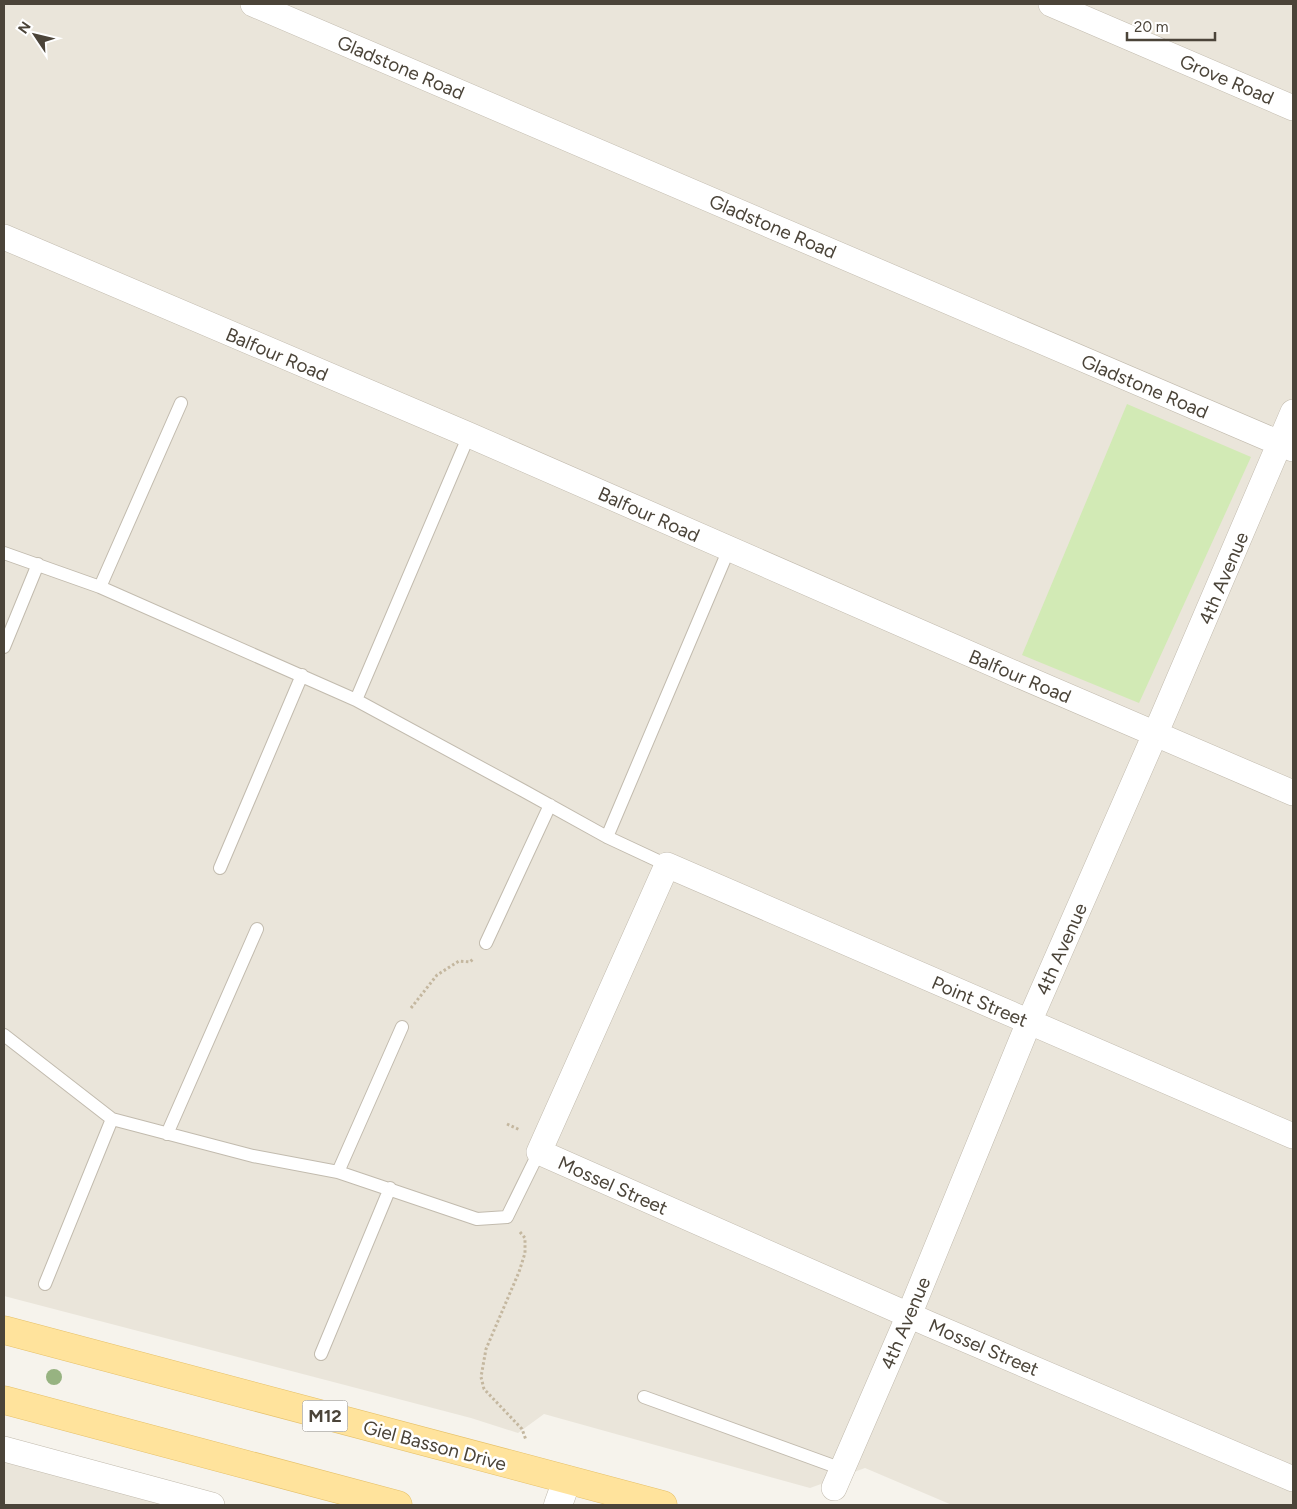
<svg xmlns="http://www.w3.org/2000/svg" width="1297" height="1509" font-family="Figtree,sans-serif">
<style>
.residential{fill:#eae5da}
.green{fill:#d2eab5}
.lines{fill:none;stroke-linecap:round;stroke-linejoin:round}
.service-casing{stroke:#c2bbae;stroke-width:14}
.minor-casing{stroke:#c2bbae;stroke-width:26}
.tertiary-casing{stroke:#c2bbae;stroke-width:29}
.primary-casing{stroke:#e6c16a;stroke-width:29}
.path{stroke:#c4b79f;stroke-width:3;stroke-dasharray:2.5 2.5;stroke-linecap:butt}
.service{stroke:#fff;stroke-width:12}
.minor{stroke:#fff;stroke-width:25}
.tertiary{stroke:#fff;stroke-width:28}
.primary{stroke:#ffe39c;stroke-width:28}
.tree{fill:#97b381}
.labels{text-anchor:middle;stroke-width:5;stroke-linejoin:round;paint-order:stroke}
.shield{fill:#fff;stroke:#817c74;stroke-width:1}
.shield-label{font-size:18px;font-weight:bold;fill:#4b4439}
.street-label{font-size:19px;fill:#4b4439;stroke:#fff}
</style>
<rect width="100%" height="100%" fill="#f6f3ec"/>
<!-- residential -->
<path class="residential" d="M4,4H1293V1505H952L865,1468L810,1488L544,1414L518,1433L471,1418L4,1296Z
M4,1454L195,1505H4Z"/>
<!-- green -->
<path class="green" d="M1127,404L1251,457L1139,703L1022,655Z"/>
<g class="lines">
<!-- service casing -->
<g class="service-casing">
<path id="service" d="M4,553L100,587L356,700L524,791L607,837L667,865
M100,587L181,403
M4,647L38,564
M356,700L469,435
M607,837L729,549
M220,868L302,675
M486,943L550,805
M4,1035L112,1119L253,1156L338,1172L477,1219L507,1217L539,1152
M167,1134L257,929
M338,1172L402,1027
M45,1284L112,1119
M321,1354L390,1188
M644,1397L842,1469"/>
</g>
<!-- minor casing -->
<g class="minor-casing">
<path id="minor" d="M253,4L1293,449
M1051,4L1293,108
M4,237L469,435L1016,674L1293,793
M1293,1136L667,865L539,1152L929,1324L1293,1479
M4,1449L212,1505
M834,1488L909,1315L1029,1022L1163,716L1293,412"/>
</g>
<!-- tertiary casing -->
<g class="tertiary-casing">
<path id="tertiary" d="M558,1505L567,1480"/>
</g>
<!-- primary casing -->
<g class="primary-casing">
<path id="primary" d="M4,1330L663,1505
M4,1400L398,1505"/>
</g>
<!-- path -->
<path class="path" d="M411,1008L437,975L459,961L470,962L473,959
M507,1124L520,1130
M520,1232L525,1238V1253L519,1272L486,1349L481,1377L484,1389L522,1429L526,1440"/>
<!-- service -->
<use href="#service" class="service"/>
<!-- minor -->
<use href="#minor" class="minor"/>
<!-- tertiary -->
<use href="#tertiary" class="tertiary"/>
<!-- primary -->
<use href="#primary" class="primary"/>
</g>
<!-- trees -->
<circle class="tree" cx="54" cy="1377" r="8"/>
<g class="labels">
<!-- shield labels -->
<rect class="shield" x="302.5" y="1400.5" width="45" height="31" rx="4"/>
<g class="shield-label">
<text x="325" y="1422">M12</text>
</g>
<!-- street labels -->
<g class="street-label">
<text transform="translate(401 67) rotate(23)" y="7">Gladstone Road</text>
<text transform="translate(1227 79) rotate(23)" y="7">Grove Road</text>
<text transform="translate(773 226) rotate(23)" y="7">Gladstone Road</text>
<text transform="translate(277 354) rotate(23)" y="7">Balfour Road</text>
<text transform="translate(1145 386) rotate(23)" y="7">Gladstone Road</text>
<text transform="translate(649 514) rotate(24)" y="7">Balfour Road</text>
<text transform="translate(1223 578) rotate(-67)" y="7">4th Avenue</text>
<text transform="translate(1020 676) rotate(23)" y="7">Balfour Road</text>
<text transform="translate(1061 949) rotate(-66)" y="7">4th Avenue</text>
<text transform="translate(980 1001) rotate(23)" y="7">Point Street</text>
<text transform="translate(613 1185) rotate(24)" y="7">Mossel Street</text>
<text transform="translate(905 1323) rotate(-67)" y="7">4th Avenue</text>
<text transform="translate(984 1347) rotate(23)" y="7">Mossel Street</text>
<text transform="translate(435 1445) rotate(15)" y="7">Giel Basson Drive</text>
</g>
</g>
<!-- border -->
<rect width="1297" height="1509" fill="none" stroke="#4b4439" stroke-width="10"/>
<!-- north arrow -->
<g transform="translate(35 35) rotate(305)" stroke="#ffffff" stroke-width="4" paint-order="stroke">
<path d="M0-4L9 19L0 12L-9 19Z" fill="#4b4439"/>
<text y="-8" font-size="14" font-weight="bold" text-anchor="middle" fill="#4b4439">N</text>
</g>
<!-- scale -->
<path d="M1127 32v8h88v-8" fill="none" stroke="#4b4439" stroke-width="2.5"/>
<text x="1134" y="32" font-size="15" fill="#4b4439" stroke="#ffffff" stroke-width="4" paint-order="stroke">20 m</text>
</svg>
